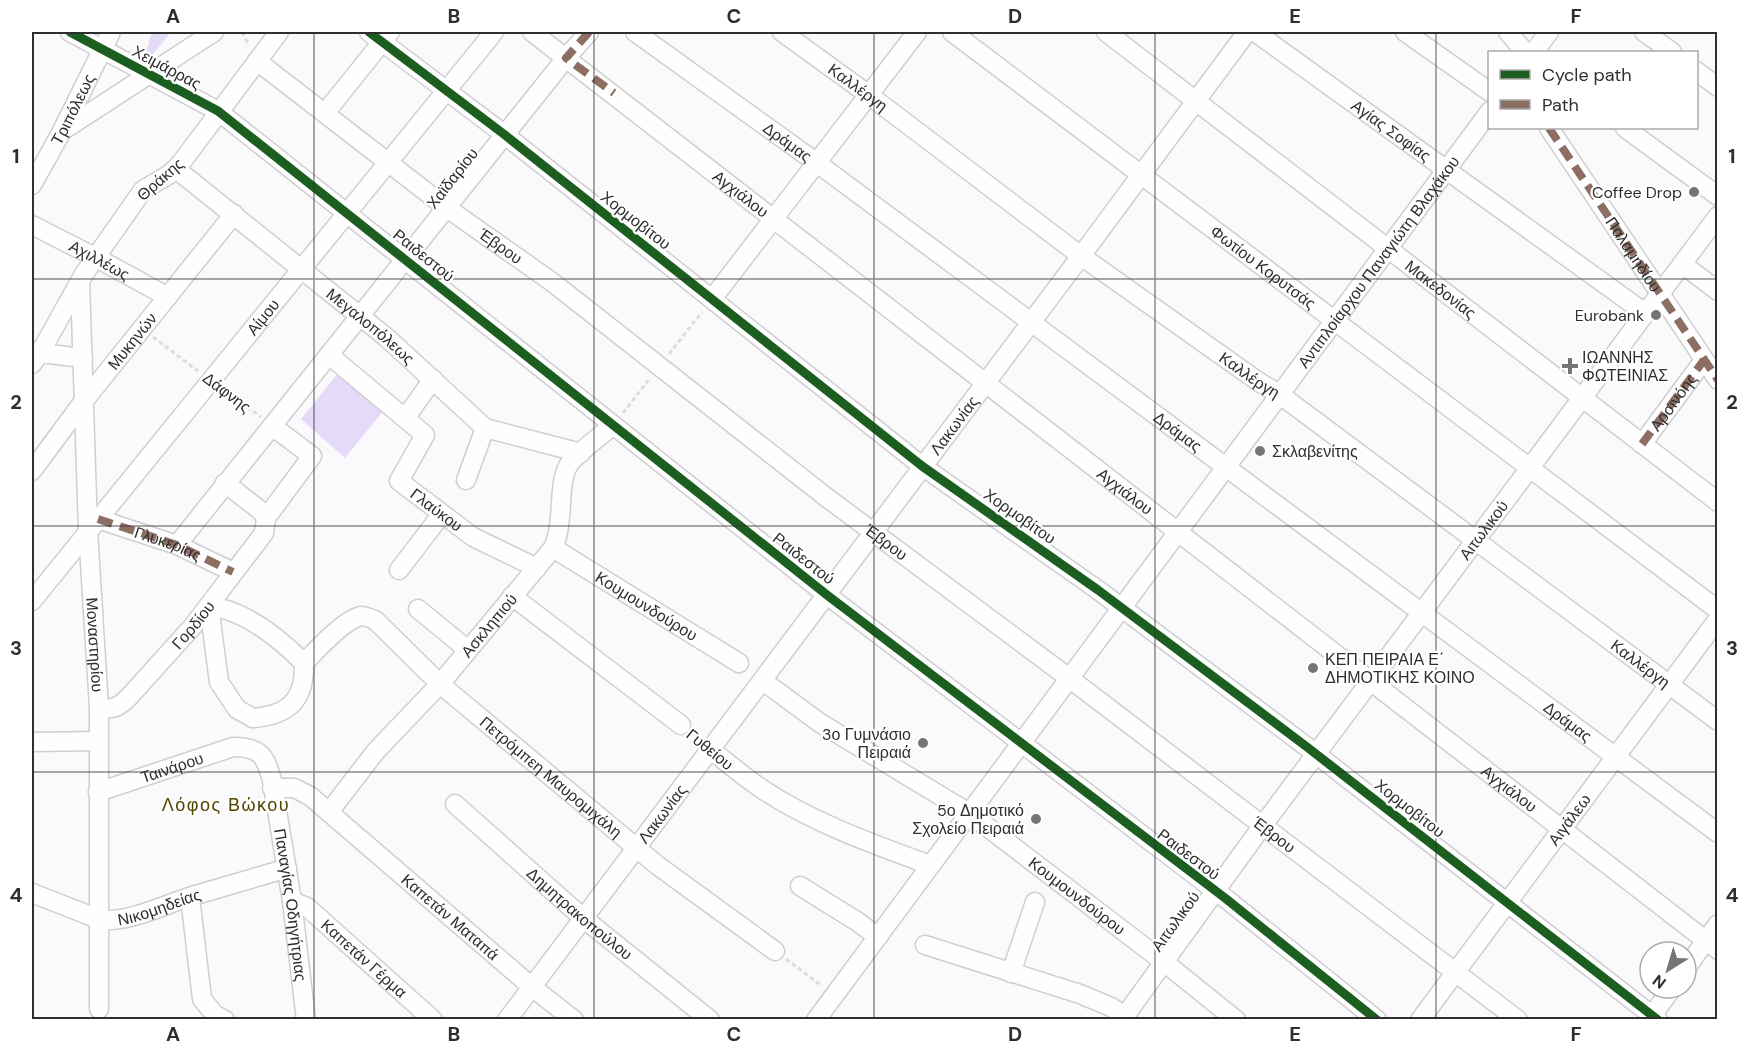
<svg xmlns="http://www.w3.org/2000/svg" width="1749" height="1051" font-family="'DM Sans',sans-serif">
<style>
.green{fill:#e5dbf9}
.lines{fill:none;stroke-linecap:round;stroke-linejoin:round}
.minor-casing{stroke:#cfced0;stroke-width:21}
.path{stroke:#deddde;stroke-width:3;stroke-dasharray:4.5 3;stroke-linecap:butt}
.minor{stroke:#fefefe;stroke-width:18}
.quiet{stroke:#8d6e63;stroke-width:8;stroke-dasharray:15 8;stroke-linecap:butt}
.cycleway-casing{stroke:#fff;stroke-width:13}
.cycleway{stroke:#1b5e20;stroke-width:9}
.grid{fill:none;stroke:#2e2e2f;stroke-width:1.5;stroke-opacity:0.55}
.poi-dot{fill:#757576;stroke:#fff;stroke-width:2}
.labels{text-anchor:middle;stroke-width:4.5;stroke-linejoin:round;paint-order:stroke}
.street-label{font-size:16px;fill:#2e2e2f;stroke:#fff}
.poi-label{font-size:16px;fill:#2e2e2f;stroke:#fff;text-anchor:end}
.neighbourhood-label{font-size:18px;letter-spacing:1.5px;fill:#504401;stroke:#fff}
.neatline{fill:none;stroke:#2e2e2f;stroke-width:2}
.grid-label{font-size:20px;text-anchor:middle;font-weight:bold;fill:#2e2e2f}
</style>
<rect width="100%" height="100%" fill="#faf9fb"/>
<!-- green -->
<path class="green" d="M153,32H171L144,65L139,61L149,44V40Z
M339,372L384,410L345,458L301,419Z"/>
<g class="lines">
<!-- minor casing -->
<g class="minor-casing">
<g id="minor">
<path d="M70,32L218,111L827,595L1225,898L1377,1020"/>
<path d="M369,32L505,135L922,466L1098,590L1307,747L1658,1020"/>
<path id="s1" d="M532,32L1718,950"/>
<path id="s2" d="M635,32L817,163L1718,833"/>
<path id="s3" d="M782,32L869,95L1081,256L1259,382L1279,394L1718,721"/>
<path id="s4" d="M952,32L1718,610"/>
<path id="s5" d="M1106,32L1718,502"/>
<path id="s6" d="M1255,32L1645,313"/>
<path d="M1405,32L1490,92"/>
<path d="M1508,32L1525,52"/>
<path d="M1644,32L1672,52"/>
<path d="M1534,52L1549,32"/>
<path id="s7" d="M257,61L447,208L552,282L826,497L1069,678L1518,1020"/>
<path d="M1696,71L1718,87"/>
<path d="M325,113L390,32"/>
<path id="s8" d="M1549,128L1718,380"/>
<path d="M1625,128L1718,196"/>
<path d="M62,131L214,32"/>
<path id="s9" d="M176,169L386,337L485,428L581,453"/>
<path id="s10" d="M32,185L62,131L111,32"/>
<path id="s11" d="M32,225L95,257L168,297"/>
<path d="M1682,264L1718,291"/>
<path id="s12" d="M80,282L88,531L99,708V1009"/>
<path d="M712,299L917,32"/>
<path d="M32,352L83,358"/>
<path id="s13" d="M329,355L425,435L399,481L473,537L537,568"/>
<path d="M32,364L40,353L84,274L143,190L170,174L181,163L279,32"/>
<path d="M406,417L433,379"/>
<path id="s14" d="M1642,444L1704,360"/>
<path id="s15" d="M32,471L83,402L234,214"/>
<path d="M466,480L485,428"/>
<path d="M266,518L312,456L272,426"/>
<path d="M98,519L177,545L233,572"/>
<path d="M177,545L566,58L589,32"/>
<path id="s16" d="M553,548L739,663"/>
<path d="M399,570L441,515"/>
<path d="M512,596L681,725"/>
<path id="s17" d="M32,601L494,32"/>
<path d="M209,606L219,682L237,709L253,718"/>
<path d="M209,606C245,610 278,637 304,663"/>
<path d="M418,609L468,650"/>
<path id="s18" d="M763,681L820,723L969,813L1164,962L1236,1020"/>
<path id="s19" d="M99,708C112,710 119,707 128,698L193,626L264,533L266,518L261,511L225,483"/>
<path id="s20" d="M253,718C289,715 305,700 304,663C317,650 343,620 361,616C365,616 370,618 375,620L440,684L657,865L775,951"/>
<path d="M32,742L98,741"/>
<path d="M711,750C728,763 744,777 762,789C813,823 873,844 930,865"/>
<path id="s21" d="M272,788H294L310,796L532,987L574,1020"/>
<path id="s22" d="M98,792L233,747C260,747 265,755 272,780L292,901L306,1020"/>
<path id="s23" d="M455,804L583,918L710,1020"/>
<path id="s24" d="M329,812L376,751L440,684L553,548C565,522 557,487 568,466C574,455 601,436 612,426"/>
<path d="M800,886L858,922L878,937"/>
<path id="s25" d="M32,893L101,920C130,922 161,906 189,897C222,887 255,878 287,868"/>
<path d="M190,897L202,999L215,1015L225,1020"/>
<path id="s26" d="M292,901L307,907L433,1020"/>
<path d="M925,945L1080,994L1111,1007L1124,1016"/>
<path d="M1686,968L1718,924"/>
<path d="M1011,973L1035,902"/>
<path id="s27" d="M507,1020L1081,256L1247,32"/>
<path id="s28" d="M816,1020L1490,111"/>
<path id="s29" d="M1122,1020L1263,825L1718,216"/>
<path id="s30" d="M1420,1020L1718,619"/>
<path d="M1649,1020L1672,988"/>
</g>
</g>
<!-- path -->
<path class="path" d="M242,32L249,46
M153,337L198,371
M669,354L702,312
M223,389L261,417
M623,413L650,378
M786,959L822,986"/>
<!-- minor -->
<use href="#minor" class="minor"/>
<!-- quiet -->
<g class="quiet">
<path d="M589,32L566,58L614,93"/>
<path d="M1549,128L1718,380"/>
<path d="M1642,444L1704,360"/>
<path id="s31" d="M98,519L177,545L233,572"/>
</g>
<!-- cycleway casing -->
<g class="cycleway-casing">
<path id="cycleway" d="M70,32L218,111L827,595L1225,898L1377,1020
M369,32L505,135L922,466L1098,590L1307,747L1658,1020"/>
</g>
<!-- cycleway -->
<use href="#cycleway" class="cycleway"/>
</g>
<!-- grid -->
<path class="grid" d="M314,32V1020M594,32V1020M874,32V1020M1155,32V1020M1436,32V1020M32,279H1718M32,526H1718M32,772H1718"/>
<!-- markers -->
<g class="poi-dot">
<circle cx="1694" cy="192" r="6"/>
<circle cx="1656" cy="315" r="6"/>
<path d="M1567 357h6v6h6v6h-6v6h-6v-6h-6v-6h6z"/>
<circle cx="1260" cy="451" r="6"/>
<circle cx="1313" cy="668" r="6"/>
<circle cx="923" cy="743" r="6"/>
<circle cx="1036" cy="819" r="6"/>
</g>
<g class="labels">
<!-- street labels -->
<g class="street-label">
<text transform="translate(167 67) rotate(28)" y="6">Χειμάρρας</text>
<text dy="6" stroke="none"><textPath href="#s3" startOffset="94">Καλλέργη</textPath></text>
<text dy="6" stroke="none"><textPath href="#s10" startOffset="86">Τριπόλεως</textPath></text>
<text dy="6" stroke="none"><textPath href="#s6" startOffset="168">Αγίας Σοφίας</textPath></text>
<text dy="6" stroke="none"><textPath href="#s2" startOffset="188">Δράμας</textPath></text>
<text transform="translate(452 178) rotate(-52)" y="6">Χαϊδαρίου</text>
<text transform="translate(160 179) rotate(-41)" y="6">Θράκης</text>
<text dy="6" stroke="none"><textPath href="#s1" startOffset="264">Αγχιάλου</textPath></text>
<text transform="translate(636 220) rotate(38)" y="6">Χορμοβίτου</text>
<text dy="6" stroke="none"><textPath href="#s7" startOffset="306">Έβρου</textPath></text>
<text dy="6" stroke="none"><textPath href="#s8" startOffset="152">Παλαμηδίου</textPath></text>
<text transform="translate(424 255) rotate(39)" y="6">Ραιδεστού</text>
<text dy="6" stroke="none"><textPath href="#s11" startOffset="76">Αχιλλέως</textPath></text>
<text dy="6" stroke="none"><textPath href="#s28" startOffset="944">Αντιπλοίαρχου Παναγιώτη Βλαχάκου</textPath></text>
<text dy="6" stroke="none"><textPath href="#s4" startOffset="390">Φωτίου Κορυτσάς</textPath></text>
<text dy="6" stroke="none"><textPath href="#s5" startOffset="422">Μακεδονίας</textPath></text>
<text dy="6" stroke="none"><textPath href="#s17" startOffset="366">Αίμου</textPath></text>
<text dy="6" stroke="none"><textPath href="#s9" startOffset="250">Μεγαλοπόλεως</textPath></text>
<text dy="6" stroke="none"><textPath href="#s15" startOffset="164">Μυκηνών</textPath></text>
<text dy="6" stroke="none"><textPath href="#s3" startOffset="580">Καλλέργη</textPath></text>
<text transform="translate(227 392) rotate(37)" y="6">Δάφνης</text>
<text dy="6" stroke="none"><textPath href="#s14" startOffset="52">Αρσινόης</textPath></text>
<text dy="6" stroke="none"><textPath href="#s27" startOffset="744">Λακωνίας</textPath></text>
<text dy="6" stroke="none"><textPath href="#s2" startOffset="674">Δράμας</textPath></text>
<text dy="6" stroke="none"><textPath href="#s1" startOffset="750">Αγχιάλου</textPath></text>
<text dy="6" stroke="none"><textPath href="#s13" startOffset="225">Γλαύκου</textPath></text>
<text transform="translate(1020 516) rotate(35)" y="6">Χορμοβίτου</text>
<text dy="6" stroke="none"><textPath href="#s29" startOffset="609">Αιτωλικού</textPath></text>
<text dy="6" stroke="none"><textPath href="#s7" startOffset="792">Έβρου</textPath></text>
<text dy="6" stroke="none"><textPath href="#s31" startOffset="74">Γλυκερίας</textPath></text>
<text transform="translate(804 558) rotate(38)" y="6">Ραιδεστού</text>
<text dy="6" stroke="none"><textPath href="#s16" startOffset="110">Κουμουνδούρου</textPath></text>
<text dy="6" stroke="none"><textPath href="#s19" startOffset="130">Γορδίου</textPath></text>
<text dy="6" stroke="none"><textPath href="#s24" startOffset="246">Ασκληπιού</textPath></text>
<text dy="6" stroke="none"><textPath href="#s12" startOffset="363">Μοναστηρίου</textPath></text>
<text dy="6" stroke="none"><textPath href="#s3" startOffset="1066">Καλλέργη</textPath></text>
<text dy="6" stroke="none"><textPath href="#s2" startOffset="1160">Δράμας</textPath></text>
<text transform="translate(710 749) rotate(39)" y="6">Γυθείου</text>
<text dy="6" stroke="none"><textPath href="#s22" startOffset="78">Ταινάρου</textPath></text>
<text dy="6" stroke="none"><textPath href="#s20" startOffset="411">Πετρόμπεη Μαυρομιχάλη</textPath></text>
<text dy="6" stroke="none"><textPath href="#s1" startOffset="1236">Αγχιάλου</textPath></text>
<text transform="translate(1410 808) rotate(38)" y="6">Χορμοβίτου</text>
<text dy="6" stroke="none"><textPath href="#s27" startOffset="258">Λακωνίας</textPath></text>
<text dy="6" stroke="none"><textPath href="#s30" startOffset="250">Αιγάλεω</textPath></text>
<text dy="6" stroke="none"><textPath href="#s7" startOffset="1278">Έβρου</textPath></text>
<text transform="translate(1189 854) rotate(37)" y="6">Ραιδεστού</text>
<text dy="6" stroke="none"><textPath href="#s18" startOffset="381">Κουμουνδούρου</textPath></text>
<text dy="6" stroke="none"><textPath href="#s22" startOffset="326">Παναγίας Οδηγήτριας</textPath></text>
<text dy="6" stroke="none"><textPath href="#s25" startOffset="134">Νικομηδείας</textPath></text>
<text dy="6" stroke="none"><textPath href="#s23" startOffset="166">Δημητρακοπούλου</textPath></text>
<text dy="6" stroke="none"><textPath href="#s21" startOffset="225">Καπετάν Ματαπά</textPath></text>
<text transform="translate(1175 921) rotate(-54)" y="6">Αιτωλικού</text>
<text dy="6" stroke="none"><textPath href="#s26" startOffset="93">Καπετάν Γέρμα</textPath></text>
</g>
<!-- poi labels -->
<g class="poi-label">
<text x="1682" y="198">Coffee Drop</text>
<text x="1644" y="321">Eurobank</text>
<text x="1582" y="363" text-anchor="start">ΙΩΑΝΝΗΣ<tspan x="1582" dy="18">ΦΩΤΕΙΝΙΑΣ</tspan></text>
<text x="1272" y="457" text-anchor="start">Σκλαβενίτης</text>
<text x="1325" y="665" text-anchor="start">ΚΕΠ ΠΕΙΡΑΙΑ Ε΄<tspan x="1325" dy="18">ΔΗΜΟΤΙΚΗΣ ΚΟΙΝΟ</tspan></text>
<text x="911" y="740">3ο Γυμνάσιο<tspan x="911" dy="18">Πειραιά</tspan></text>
<text x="1024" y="816">5ο Δημοτικό<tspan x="1024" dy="18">Σχολείο Πειραιά</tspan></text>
</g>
<!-- neighbourhood labels -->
<g class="neighbourhood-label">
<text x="226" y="811">Λόφος Βώκου</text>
</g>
</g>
<!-- border -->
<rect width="1749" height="1051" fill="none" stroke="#ffffff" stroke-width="66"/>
<!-- legend -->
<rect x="1488" y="51" width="210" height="78" fill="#ffffff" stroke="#ababac" stroke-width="1.5"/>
<rect x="1500" y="70" width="30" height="9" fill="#1b5e20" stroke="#ababac" stroke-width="1.5"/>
<text x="1542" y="81" font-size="18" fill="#2e2e2f">Cycle path</text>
<rect x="1500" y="100" width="30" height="9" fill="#8d6e63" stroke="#ababac" stroke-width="1.5"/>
<text x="1542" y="111" font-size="18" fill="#2e2e2f">Path</text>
<!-- north arrow -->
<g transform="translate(1668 970) rotate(217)"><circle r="28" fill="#ffffff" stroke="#ababac" stroke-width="1.5"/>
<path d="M0-4.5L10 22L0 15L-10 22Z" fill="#757576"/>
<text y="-9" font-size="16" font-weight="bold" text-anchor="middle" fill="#2e2e2f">N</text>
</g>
<rect x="33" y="33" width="1683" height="985" class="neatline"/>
<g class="grid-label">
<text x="173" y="23">A</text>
<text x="454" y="23">B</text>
<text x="734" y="23">C</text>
<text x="1015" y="23">D</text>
<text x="1295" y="23">E</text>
<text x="1576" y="23">F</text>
<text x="16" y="163">1</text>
<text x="1732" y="163">1</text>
<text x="16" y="409">2</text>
<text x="1732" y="409">2</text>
<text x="16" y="655">3</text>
<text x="1732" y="655">3</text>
<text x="16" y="902">4</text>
<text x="1732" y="902">4</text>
<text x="173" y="1041">A</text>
<text x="454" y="1041">B</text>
<text x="734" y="1041">C</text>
<text x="1015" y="1041">D</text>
<text x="1295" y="1041">E</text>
<text x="1576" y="1041">F</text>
</g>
</svg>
